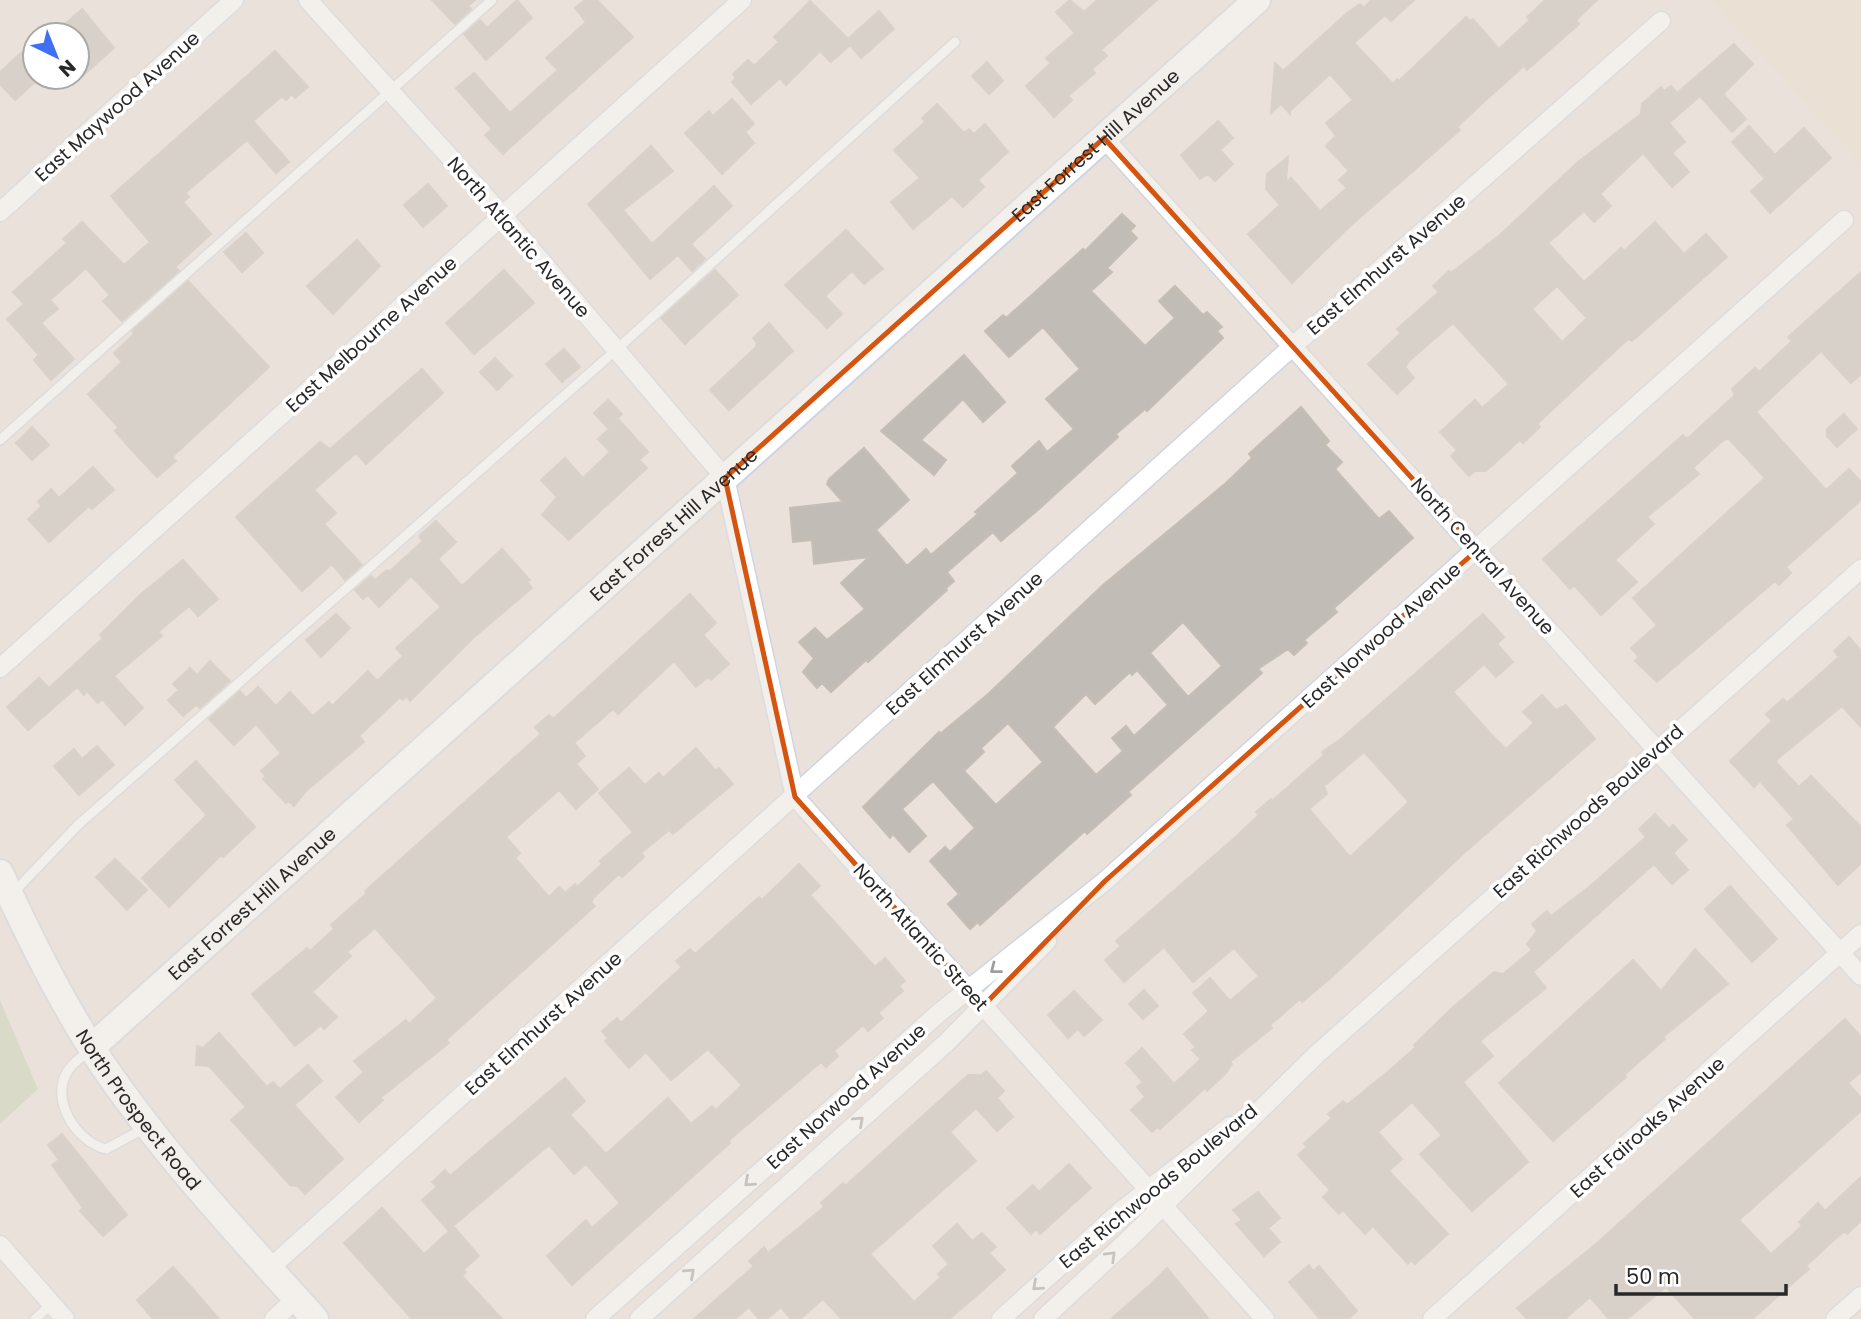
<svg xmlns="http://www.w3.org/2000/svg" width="1861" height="1319" font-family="Poppins,sans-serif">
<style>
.education{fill:#ecdeca}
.cemetery{fill:#c5d3b2}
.building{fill:#c2bcb7;stroke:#c5beb4;stroke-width:2;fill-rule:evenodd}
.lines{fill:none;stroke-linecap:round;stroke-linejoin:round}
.service-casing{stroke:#cfd4e1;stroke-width:12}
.minor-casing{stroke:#cfd4e1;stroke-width:21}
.secondary-casing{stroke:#cfd4e1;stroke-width:30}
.service{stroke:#fff;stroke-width:9}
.minor{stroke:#fff;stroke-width:18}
.secondary{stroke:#fff;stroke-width:26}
.oneway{stroke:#9e9e9e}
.marked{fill:none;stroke:#d5540f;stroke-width:5;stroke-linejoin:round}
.labels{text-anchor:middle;stroke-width:7;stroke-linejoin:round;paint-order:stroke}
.street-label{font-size:19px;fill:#282828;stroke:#fff}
</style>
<rect width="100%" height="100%" fill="#eae2da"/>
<!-- education -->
<path class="education" d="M1711,0H1861V164Z"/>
<!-- cemetery -->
<path class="cemetery" d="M0,1000L38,1089L0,1124Z"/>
<!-- building -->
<path class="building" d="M432,0H475L468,6L471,9L455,24Z
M517,0L532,18L486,60L464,34L480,20L487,28Z
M585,0H597L633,37L503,154L485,135L492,129L456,88L474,73L510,113L558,70L546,58L586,22L575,8Z
M1070,0L1084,12L1097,0H1157L1101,50L1107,56L1092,69L1095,73L1068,96L1072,100L1054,117L1026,86L1051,63L1046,58L1075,33L1056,12Z
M1371,0H1414L1391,21L1385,15L1354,43L1393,84L1397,79L1399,81L1466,17L1470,21L1473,19L1499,49L1530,20L1527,17L1545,0H1597L1576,20L1579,24L1527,70L1524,66L1488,98L1457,127L1460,130L1349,227L1292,283L1248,234L1280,205L1266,189L1267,174L1288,157L1286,182L1291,178L1320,211L1347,188L1339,180L1349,171L1326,146L1336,136L1326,123L1353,100L1330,74L1292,109L1290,107V114L1281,104L1271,113L1275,63L1283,71L1347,13L1360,4L1364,8Z
M810,1L848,39L879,11L894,29L861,58L850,45L831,62L820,51L786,85L780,78L751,104L732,82L736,78L733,74L748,60L754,66L779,42L774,37Z
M82,9L114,48L77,81V35H53Z
M35,40V82L15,100L0,84V72Z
M1734,44L1753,64L1723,94L1746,119L1732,132L1700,96L1669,123L1685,142L1672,153L1689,172L1672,187L1643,153L1600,194L1611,206L1594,222L1584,211L1548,243L1584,282L1621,248L1624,251L1655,222L1684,254L1706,234L1727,257L1632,341L1628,339L1537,424L1540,427L1523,443L1520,440L1486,471H1475L1469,476L1451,456L1457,450L1440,432L1475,400L1482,408L1509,384L1453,323L1410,360L1405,367L1414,378L1397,394L1368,364L1401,333L1397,329L1439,292L1433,286L1449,271L1451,273L1501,234L1578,162L1641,114L1642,104L1661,87L1664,91L1671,86L1677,93ZM1557,286L1587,318L1562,342L1532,309Z
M275,51L308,87L295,98L292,94L286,100L282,96L253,121L289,162L276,173L247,140L185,193L189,197L183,202L211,234L175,267L179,271L122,321L103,301L110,295L86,268L50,300L58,309L41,323L74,359L51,380L34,360L39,355L7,319L24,304L13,292L67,243L63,239L82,222L124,265L150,242L111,196Z
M987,62L1003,81L989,94L972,76Z
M732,99L754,124L745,132L754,143L722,174L685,133L709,111L713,116Z
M937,104L964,133L969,129L974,134L985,124L1008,152L978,180L984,187L963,207L952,196L913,229L891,202L920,178L894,150L925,122L922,118Z
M1218,121L1233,138L1220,150L1233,164L1215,181L1208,174L1200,179L1181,155Z
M1749,126L1775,155L1804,128L1831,158L1770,213L1751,191L1765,179L1732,142Z
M651,146L673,171L623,210L652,244L714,186L732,206L691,244L705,259L692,271L678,255L650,279L588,204Z
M428,184L447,206L423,227L404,205Z
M1122,214L1135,226L1130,231L1137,238L1107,268L1112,272L1091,291L1145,346L1175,318L1159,301L1175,286L1203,315L1207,312L1222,327L1217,331L1223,338L1147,411L1145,409L1116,434L1118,437L1039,509L1001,541L993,532L947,572L954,581L946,588L947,590L868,662L866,660L831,692L822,683L817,688L803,672L814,658L799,642L815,628L827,640L865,609L841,583L869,557L814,564L812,540L793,542L790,508L843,502L827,484L829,479L864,448L909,500L876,530L907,566L926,549L931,555L978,514L975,512L1018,473L1012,466L1039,441L1047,452L1074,429L1046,399L1080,369L1043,327L1009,357L985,331L1003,315L1006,318L1083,249L1085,251Z
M846,230L883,269L864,284L852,271L825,296L842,314L827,328L785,285Z
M246,233L263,253L242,272L224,252Z
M357,240L380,266L333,314L307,286Z
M504,270L534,303L474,354L446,323Z
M715,270L738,295L685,344L661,318Z
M1861,272V374L1851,383L1821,351L1756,412L1826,490L1849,469L1861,482V500L1786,567L1791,573L1779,585L1775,581L1657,682L1635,661L1639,657L1631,648L1657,625L1633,598L1765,478L1728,438L1720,443L1693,468L1699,474L1647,517L1654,524L1615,560L1637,582L1601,615L1574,585L1570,589L1543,559L1683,435L1687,439L1735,395L1732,389L1755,368L1759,372L1792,341L1788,337Z
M188,281L269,367L172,457L176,461L157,477L128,446L115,431L119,428L88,394L122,362L114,353L134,334L132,331Z
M769,323L793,351L729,410L710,390L755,348L757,343L753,338Z
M564,349L580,367L562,382L546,364Z
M964,355L1005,402L983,422L963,399L921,440L946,460L934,475L881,431Z
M495,358L512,376L497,390L480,372Z
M422,369L443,393L366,464L356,453L314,490L336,513L324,524L362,565L345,580L332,564L302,591L236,517L320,442L330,449Z
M608,400L622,414L608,428L594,413Z
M1301,407L1329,441L1325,445L1342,462L1335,469L1379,519L1389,511L1413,538L1334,608L1337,612L1304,640L1307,643L1294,655L1288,649L1258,669L1262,673L1128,792L1131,795L1087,834L1085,831L980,925L978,922L970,929L948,904L959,894L930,861L945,847L950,852L975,828L933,781L902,809L926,836L909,852L893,834L890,838L863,807L939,732L940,734L987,695L1103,585L1226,483L1252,458L1249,454ZM1183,622L1222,666L1188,697L1150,653ZM1137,670L1168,705L1134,736L1126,726L1112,738L1123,751L1096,775L1053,727L1086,694L1095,704L1130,672L1132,675ZM1008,723L1043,762L996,805L964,771L984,752L981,748Z
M1844,414L1857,429L1837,447L1827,436V429Z
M619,420L648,452L639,460L647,468L569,540L542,515L557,497L541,480L565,458L583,478L610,452L598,439Z
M32,427L49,445L32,460L16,443Z
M93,467L114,490L92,509L89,506L49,542L28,519L42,506L38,502L51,489L59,498Z
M436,521L456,542L438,559L462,586L502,549L530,580L527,582L532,588L473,638L410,701L406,696L403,700L400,697L359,736L364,742L306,791L294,806L288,801L286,803L263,779L266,776L261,771L281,753L256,724L234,745L209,719L240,691L246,698L258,687L276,706L290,692L313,716L329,702L332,706L368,671L377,681L403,656L396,648L441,607L411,576L379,607L368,595L363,599L355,590L371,576L375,580L387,570L389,572L423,541L419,536Z
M183,560L218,599L198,616L189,606L158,632L162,636L114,676L143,708L125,725L102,699L98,703L87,691L84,695L77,687L28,730L7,707L39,678L49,688L103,638L100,635L141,594Z
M690,594L716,623L703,635L729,664L711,680L708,677L696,687L674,661L618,714L613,709L574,743L585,756L576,764L598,789L576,809L559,790L506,837L520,853L515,858L549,897L559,887L565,893L575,884L577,887L602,864L600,861L633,832L599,793L629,768L645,785L659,773L663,778L696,748L716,771L719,768L733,784L673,834L669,830L641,853L644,857L622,877L619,874L593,898L591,902L595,906L446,1040L449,1043L380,1098L383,1100L359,1122L336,1097L364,1072L354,1061L406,1020L409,1024L437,998L375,928L347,952L351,956L312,992L337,1017L324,1029L321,1025L295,1046L252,994L307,948L310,951L334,929L331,925L367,893L365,891L541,734L535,727L549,715L553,719Z
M336,614L350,628L321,657L306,640Z
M1483,614L1504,637L1497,644L1513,662L1496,677L1484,664L1453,692L1490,733L1506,749L1534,723L1523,712L1542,695L1556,710L1566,705L1595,739L1464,853L1334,975L1302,1002L1300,999L1270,1025L1272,1028L1230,1062L1232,1064L1226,1073L1207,1091L1205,1088L1160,1129L1158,1127L1152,1132L1131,1110L1145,1097L1137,1087L1143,1082L1126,1063L1142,1048L1174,1084L1201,1059L1192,1050L1196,1047L1184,1034L1209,1011L1193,993L1210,978L1230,1001L1259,976L1234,948L1193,982L1164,947L1124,982L1105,960L1121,946L1116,941L1231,841L1259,815L1256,812L1271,799L1272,801L1324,755L1322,752L1342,738ZM1364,752L1409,802L1350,857L1309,809L1327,794L1324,786Z
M1849,637L1861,651V727L1842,706L1775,761L1799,787L1811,776L1861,827V863L1838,885L1787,825L1794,819L1760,781L1754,787L1730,761L1772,721L1766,714L1783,699L1787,703L1839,657L1834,651Z
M210,661L230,681L200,708L196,705L183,716L168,700L179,690L173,684L190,668L197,675Z
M97,746L114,765L79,795L54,766L74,749L82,759Z
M196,761L255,827L223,857L221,855L169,907L142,878L207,815L175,780Z
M1655,814L1669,829L1673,825L1687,840L1673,853L1688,870L1672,884L1654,864L1533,972L1546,988L1480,1041L1493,1056L1463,1082L1528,1162L1472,1211L1420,1154L1442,1135L1412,1102L1378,1132L1402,1159L1389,1171L1448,1234L1415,1264L1411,1260L1408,1264L1373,1226L1365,1234L1343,1210L1339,1214L1323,1197L1330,1190L1298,1155L1307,1147L1304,1144L1309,1139L1332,1118L1328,1114L1343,1101L1347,1105L1390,1070L1416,1047L1414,1045L1452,1008L1494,972L1503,974L1532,950L1527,944L1537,931L1532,924L1547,911L1551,916L1589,887L1646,837L1639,829Z
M115,859L147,890L127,910L96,877Z
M799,864L820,886L810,895L875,967L885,958L905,981L899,986L903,991L878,1013L883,1018L868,1031L863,1025L834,1051L838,1056L826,1067L821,1062L728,1141L730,1143L572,1285L547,1256L586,1220L592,1228L620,1203L586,1164L574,1174L549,1145L448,1230L422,1200L437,1187L432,1182L445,1170L450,1176L565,1078L585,1101L570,1115L606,1154L668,1098L691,1124L712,1106L716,1110L742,1085L708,1049L671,1080L646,1052L629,1068L605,1041L608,1038L602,1031L617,1018L621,1023L682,967L676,961L690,949L695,954L759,897L762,900Z
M1730,886L1777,939L1752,962L1705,909Z
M1695,949L1728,984L1663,1037L1665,1039L1624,1075L1626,1077L1553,1141L1499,1083L1633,960L1661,991Z
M1144,990L1158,1006L1143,1019L1129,1004Z
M1074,991L1102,1020L1084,1036L1078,1029L1068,1038L1048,1015Z
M1845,1019L1861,1037V1072L1848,1083L1861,1098V1111L1739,1220L1771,1254L1802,1226L1799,1222L1818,1203L1825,1211L1861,1177V1221L1847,1234L1845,1231L1835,1239L1806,1266L1809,1269L1752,1319H1695L1666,1287L1627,1319H1609L1590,1297L1565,1319H1527L1517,1308L1596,1244Z
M219,1033L267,1087L273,1082L280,1089L308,1065L322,1081L294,1105L343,1159L305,1194L298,1186L290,1185L231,1120L246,1107L209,1066L196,1065L197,1046L203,1048Z
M986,1071L1004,1091L997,1098L1013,1117L997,1131L976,1108L950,1132L976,1161L870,1254L914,1302L941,1277L938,1274L949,1264L933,1246L957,1224L972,1241L982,1233L996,1247L989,1253L1005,1270L982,1291L949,1319H842L823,1299L800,1319H791L781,1307L767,1319H759L749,1307L735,1319H694L754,1266L749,1261L764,1247L768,1253L824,1207L821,1203L843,1183L845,1186L968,1075H981Z
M62,1134L127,1215L103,1236L80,1211L83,1208L52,1165L59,1160L48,1145Z
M1069,1164L1091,1188L1040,1234L1036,1229L1031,1234L1007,1208L1033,1185L1039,1192Z
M1258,1192L1280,1218L1268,1228L1280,1242L1264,1256L1236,1224L1242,1220L1233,1210Z
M382,1208L424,1254L454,1227L479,1256L463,1270L466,1272L462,1276L502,1319H412L344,1243Z
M1309,1265L1313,1271L1319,1266L1357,1311L1348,1319H1320L1289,1282Z
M173,1267L193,1289L219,1319H153L137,1300Z
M1167,1268L1209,1319H1111L1151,1284Z"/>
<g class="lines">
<!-- service casing -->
<g class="service-casing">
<path id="service" d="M0,440L492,0
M14,892L78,825L616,350L955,42
M91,1049C84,1055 72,1063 67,1072C50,1101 77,1142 106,1149L147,1127
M35,1319L52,1304"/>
</g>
<!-- minor casing -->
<g class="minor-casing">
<path id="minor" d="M308,0L502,215L725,478L795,797L1265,1319
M1104,138L1861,976
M0,212L234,0
M0,668L742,0
M0,1245L65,1319
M269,1269L1293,346L1661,21
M274,1319L296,1299
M595,1319L940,1012L1105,881L1844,220
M639,1319L946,1043L1047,941
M1001,1319L1122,1210L1230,1126
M1043,1319L1127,1241L1316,1055L1861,569
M1432,1319L1861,934
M1835,1319L1861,1296"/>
</g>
<!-- secondary casing -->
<g class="secondary-casing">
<g id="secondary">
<path id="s1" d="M0,873C29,937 61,1002 100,1061C163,1154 240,1236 315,1319"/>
<path id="s2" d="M92,1047L1257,0"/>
</g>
</g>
<!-- service -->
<use href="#service" class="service"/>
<!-- minor -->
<use href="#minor" class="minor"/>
<!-- secondary -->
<use href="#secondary" class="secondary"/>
</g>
<!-- one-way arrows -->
<defs><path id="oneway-chevron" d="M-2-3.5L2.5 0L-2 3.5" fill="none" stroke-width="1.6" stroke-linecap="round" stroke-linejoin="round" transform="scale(1.75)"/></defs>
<g class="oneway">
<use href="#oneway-chevron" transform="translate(995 969) rotate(142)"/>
<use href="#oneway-chevron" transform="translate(859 1121) rotate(-42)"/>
<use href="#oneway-chevron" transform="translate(749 1182) rotate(138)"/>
<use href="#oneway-chevron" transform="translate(1111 1256) rotate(-44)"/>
<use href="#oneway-chevron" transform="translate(690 1273) rotate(-42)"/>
<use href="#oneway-chevron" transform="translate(1037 1286) rotate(138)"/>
</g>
<!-- marked area -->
<path d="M0 0H1861V1319H0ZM1104,138L1477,550L1105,881L983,1006L795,797L725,478Z" fill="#eae2da" fill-opacity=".55" fill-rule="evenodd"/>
<path class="marked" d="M1104,138L1477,550L1105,881L983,1006L795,797L725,478Z"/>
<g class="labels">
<!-- street labels -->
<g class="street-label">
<text transform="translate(117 106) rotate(-42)" y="7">East Maywood Avenue</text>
<text dy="7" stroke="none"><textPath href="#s2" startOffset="1349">East Forrest Hill Avenue</textPath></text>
<text transform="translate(519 237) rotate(49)" y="7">North Atlantic Avenue</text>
<text transform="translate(1386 264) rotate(-41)" y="7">East Elmhurst Avenue</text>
<text transform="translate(371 334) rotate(-42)" y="7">East Melbourne Avenue</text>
<text dy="7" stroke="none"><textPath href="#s2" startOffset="782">East Forrest Hill Avenue</textPath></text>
<text transform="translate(1483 556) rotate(48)" y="7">North Central Avenue</text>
<text transform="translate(1381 635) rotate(-42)" y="7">East Norwood Avenue</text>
<text transform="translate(964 643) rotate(-42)" y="7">East Elmhurst Avenue</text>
<text transform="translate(1588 811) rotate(-42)" y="7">East Richwoods Boulevard</text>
<text dy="7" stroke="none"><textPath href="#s2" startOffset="215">East Forrest Hill Avenue</textPath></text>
<text transform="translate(921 937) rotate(48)" y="7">North Atlantic Street</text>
<text transform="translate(543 1023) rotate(-42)" y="7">East Elmhurst Avenue</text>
<text transform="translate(846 1096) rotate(-42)" y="7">East Norwood Avenue</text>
<text dy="7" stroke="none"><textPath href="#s1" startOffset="275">North Prospect Road</textPath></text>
<text transform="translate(1647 1127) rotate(-42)" y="7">East Fairoaks Avenue</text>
<text transform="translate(1158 1186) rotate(-39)" y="7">East Richwoods Boulevard</text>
</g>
</g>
<!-- north arrow -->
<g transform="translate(56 56) rotate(137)"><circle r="33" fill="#ffffff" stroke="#a9a9a9" stroke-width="2"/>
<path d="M0-5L12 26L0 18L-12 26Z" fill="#3f70f3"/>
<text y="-10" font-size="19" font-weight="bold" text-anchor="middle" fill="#282828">N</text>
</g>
<!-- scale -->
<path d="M1616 1284v10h170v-10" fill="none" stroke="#282828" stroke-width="3.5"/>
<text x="1626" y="1284" font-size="21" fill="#282828" stroke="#ffffff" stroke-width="5" paint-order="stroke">50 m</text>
</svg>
